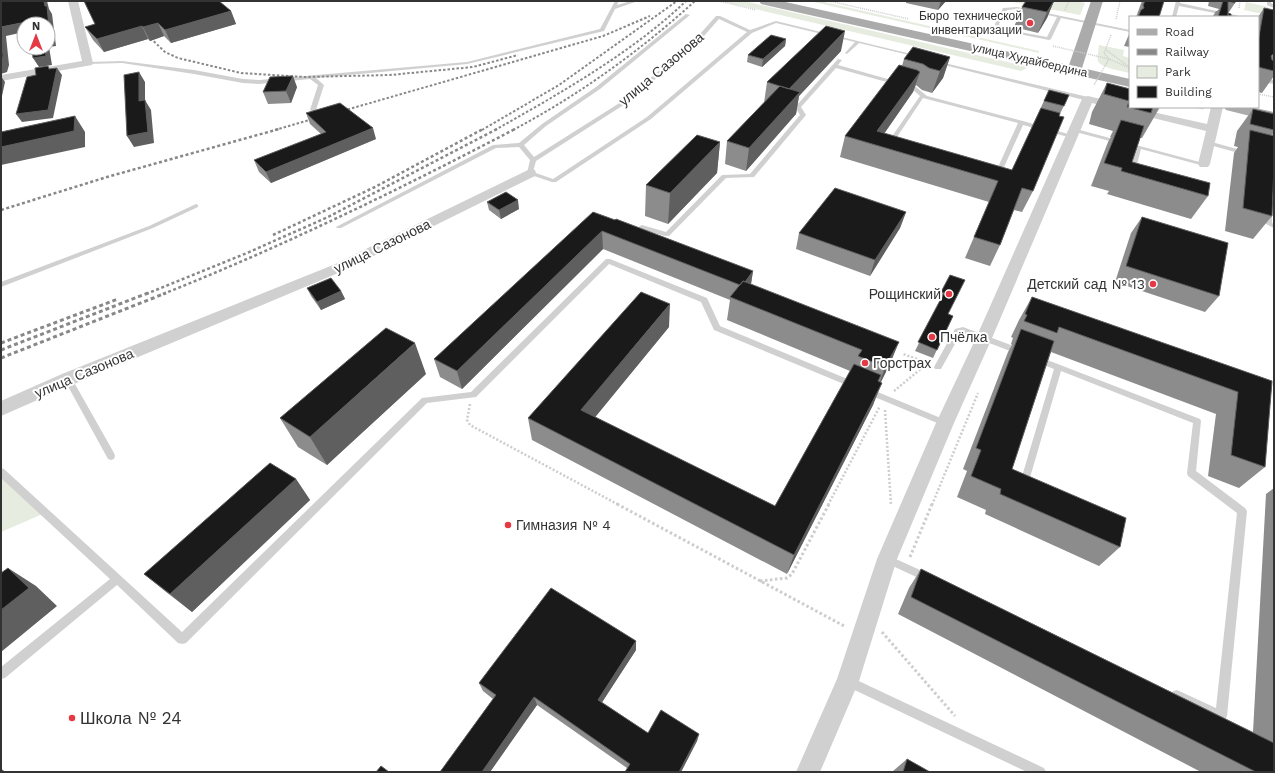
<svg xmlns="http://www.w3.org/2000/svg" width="1275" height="773" font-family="'Work Sans',sans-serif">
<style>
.green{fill:#e6ecdf}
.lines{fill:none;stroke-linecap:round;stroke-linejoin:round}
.path-far2{stroke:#cdcdcd;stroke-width:1.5;stroke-dasharray:1 1;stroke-linecap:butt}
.path-far1{stroke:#cdcdcd;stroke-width:2.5;stroke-dasharray:2 2;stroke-linecap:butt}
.path{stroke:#cdcdcd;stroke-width:3;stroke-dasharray:2.5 2.5;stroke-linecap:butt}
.service{fill:#d0d0d0;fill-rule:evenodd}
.minor{fill:#d0d0d0;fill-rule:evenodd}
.primary{fill:#ababab;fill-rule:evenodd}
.rail-far2{stroke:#888;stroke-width:2;stroke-dasharray:2.5 2;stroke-linecap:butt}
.rail-far1{stroke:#888;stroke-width:2.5;stroke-dasharray:3 2.5;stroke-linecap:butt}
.rail{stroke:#888;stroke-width:3;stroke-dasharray:4 3;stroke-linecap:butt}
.path-bridge{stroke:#cdcdcd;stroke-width:1.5;stroke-dasharray:1 1;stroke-linecap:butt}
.wall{fill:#8c8c8c}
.shaded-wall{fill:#5f5f5f}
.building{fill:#1a1a1a;stroke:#5f5f5f}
.poi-dot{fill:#e63946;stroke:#fff;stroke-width:1.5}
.labels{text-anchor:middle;stroke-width:4;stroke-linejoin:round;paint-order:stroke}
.far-poi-label{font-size:12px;fill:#333;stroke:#fff;text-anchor:end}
.far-street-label{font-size:12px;fill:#333;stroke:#fff}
.street-label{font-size:14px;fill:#333;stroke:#fff}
.poi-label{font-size:14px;fill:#333;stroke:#fff;text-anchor:start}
.near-poi-label{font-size:17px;fill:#333;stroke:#fff;text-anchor:start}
</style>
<rect width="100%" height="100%" fill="#fff"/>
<!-- green -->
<path class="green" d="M744,1L1029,67L1021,71L725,2Z
M809,1H820L1039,51V53Z
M1008,1H1077L1085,3L1080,15Z
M1246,2L1268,7L1267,15L1244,10Z
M1099,45L1124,50L1123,56L1130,58V73C1122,71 1101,68 1098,61C1096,57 1099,50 1099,45Z
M1,472L45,513L1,532Z"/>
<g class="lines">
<!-- path-far2 -->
<path class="path-far2" d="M719,1L756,10
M829,1L909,19
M1239,8L1240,1
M1065,10L1069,1
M1116,19L1120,1
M1111,35L1104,53L1109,59L1130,68
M1106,50L1128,66
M1258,94L1274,97
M1194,107L1204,109"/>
<!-- path-far1 -->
<path class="path-far1" d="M894,391L928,363L903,354
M470,404L467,420L470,425L619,505
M885,410L891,505
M828,505L880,406
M932,505L978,393"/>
<!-- path -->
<path class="path" d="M617,504L846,627
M910,557L932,504
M760,581L787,578L792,574L829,504
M882,632L955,716"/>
<!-- service -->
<path class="service" d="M615,1H619L617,5L631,1H638L615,9L604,31L467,64L316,78L324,85L316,110L313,112L310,110L318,85L310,79L259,84L243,83L194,74L122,63L88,64L86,63L88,62L122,61L194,70L243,79L259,80L467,62L600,29Z
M1176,1H1180V3L1244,17H1235L1179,6L1176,17H1172Z
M1267,1H1271V3L1274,5V8L1267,5Z
M1017,7L1130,30V32L1061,18L1051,39L1049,40L1003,31L996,28L995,24L1003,8ZM1017,9L1057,17L1047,37L1004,29L1000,26L999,24L1007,10Z
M686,14L690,15L600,89L546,126L524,145L534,157L629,97L700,34L716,16H720L750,30L776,21L919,56L917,57L859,43L847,54L845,53L855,42L776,23L752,33L651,119L556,182H552L528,174L527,173L530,160L519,147L496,148L341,228H337L336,227L493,145L519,143L542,124L596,87ZM719,19L747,32L647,117L553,179L533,172L536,161L633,99L704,36Z
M838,59L842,60L838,65L916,87L927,96L1023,121L1075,136L1072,138L1023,125L1000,176L999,177H995L994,176L1018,123L923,98L891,146H887L886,145L920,96L912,89L836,68L801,107L806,115L754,177L726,178L669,236H665L643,230L635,237H631V235L640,226L642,225L666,232L722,175L750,174L800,115L795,107L796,106Z
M936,61L1088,97L1091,99L1088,101L936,63Z
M1258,77L1274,80V84L1258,81Z
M1072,129H1076L1207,164L1204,166L1141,149L1135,172L1132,174L1130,173L1129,172L1136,148L1072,131Z
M1208,141L1248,152L1249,153L1246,155L1206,144V142Z
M196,204L198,205V207L153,228L1,287V282L149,226Z
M1269,208L1272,210V223L1274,224V228L1266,224V210Z
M606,259H610L707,298L720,326L857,383L858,385L857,387H851L714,330L701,302L609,264L476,397L427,403L186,643L182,644L178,643L117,585L5,678L1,679V667L110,579L1,478V468L4,469L182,632L422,398L471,392Z
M963,327L1024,350L1025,352L1021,355L1018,354L963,333H961L941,369H935L934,367L955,329Z
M1037,356L1200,419L1201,421L1196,471L1245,508L1247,511L1227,716L1225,720L1221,722L1217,720L1173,699L1172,695L1173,691L1177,690L1216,708L1237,513L1188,476L1187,473L1193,423L1061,371L1029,481L1031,484L1030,487L1027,488L1021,486L1020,483L1054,369L1034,361L1033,359Z
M68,376L71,377L114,453L115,456L114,459L111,460L108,459L64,379Z
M868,388L948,421L949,423L948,425H942L865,393L864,391L865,389Z
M887,555L931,575L933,578L931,581L928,583L925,581L884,562L882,559L884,556Z
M848,676L1044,768L1046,772H1027L844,685L843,681L844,677Z"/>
<!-- minor -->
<path class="minor" d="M68,1H78L93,63L92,65L1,81V75L82,61Z
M1088,96L1130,106V107L1207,124L1211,107H1223L1210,164L1208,167H1200L1198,164L1206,131L1092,103L992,338L954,423L897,559L859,681L820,772H796L837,679L877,559L936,423L976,338L1082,99L1084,97Z
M530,169L535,170L536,173L535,176L343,271L74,384L1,416V401L62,374L333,265Z"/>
<!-- primary -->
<path class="primary" d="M759,1H781L1069,65L1091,1H1103L1082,68L1130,79V87L765,5L761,4Z
M1224,107H1250L1274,112V122L1226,110Z"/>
<!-- rail-far2 -->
<path class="rail-far2" d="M144,32L165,52L178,58L241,73L304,77L390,75L473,67L518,55
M339,112L603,36L650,16
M275,130L320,117
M482,130L559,85L677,1
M495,130C559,94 633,52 686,1
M513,130C579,95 640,51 695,1"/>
<!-- rail-far1 -->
<path class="rail-far1" d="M1,210L107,177L279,129
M273,235L375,187L483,129
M146,294L247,253L328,217L497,129
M163,294C284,246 400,189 515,129"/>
<!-- rail -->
<path class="rail" d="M1,343L118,299
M1,350L148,293
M1,358L166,293"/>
<!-- path-bridge -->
<path class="path-bridge" d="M1053,46L1109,59L1094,85"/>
</g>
<!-- wall -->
<path class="wall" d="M906,1H946L938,10L906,3Z
M1054,1L1047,18L1038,33L1014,27L1022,7Z
M1142,1H1164L1159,17H1136Z
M1209,1H1235V3L1229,12H1228V13L1231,16L1230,17H1214V16H1213L1216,11H1217L1219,9L1208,6Z
M1264,8L1274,10V76L1262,93L1258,92V17Z
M231,11L236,24L171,43L164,36L150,41L148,39L104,52L93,40L85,27Z
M1130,32V47L1124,46Z
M786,39L785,46L762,67L747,62L748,55Z
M841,51L799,96L796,114L746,171L725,164L727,141L764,103L767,82Z
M950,57L943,78L932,93L922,90L916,85L913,92L884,134L1012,170L1049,90L1069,95L1059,116L1033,191L1022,212L1014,210L1000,245L990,266L965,258L989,202L840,157L845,136L902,66L904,59Z
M1107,83L1130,89V107H1160L1142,138H1140L1132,162L1208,196L1191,219L1107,194L1109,191L1091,186L1108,142L1111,137H1110L1113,131L1089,124L1092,112Z
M297,87L291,103L268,104L263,92Z
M1253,109L1274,114V132L1272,136V216L1253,239L1225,231L1234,153L1238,147L1234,146L1237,131Z
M306,113L376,139L271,183L259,172L254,160L321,134L310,124Z
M720,142L717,173L668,224L645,216L646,185Z
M487,202L519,209L501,219L489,210Z
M906,212L900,228L870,276L796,249L799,233Z
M1142,217L1219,296L1205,312L1115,282L1131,233Z
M615,220L753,271L751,284L890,364L880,382L873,405L787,574L532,440L528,418L669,327L595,417L775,506L850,371L727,320L730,300L603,249L462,389L440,377L434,359Z
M950,275L948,314L953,316L933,358L915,351L940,301L937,300Z
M307,288L341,291L345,299L321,310L311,296Z
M1032,297L1272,381L1265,467L1239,488L1208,476L1216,414L1051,352L1012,469L1120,547L1099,566L985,514L986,510L957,497L967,471L963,469L1008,352L1012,345L1011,344L1013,338L1011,337L1019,320Z
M426,374L327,465L298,447L280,418Z
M296,479L310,500L192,612L166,592L144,574Z
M1274,488V772H1201L898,614L909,588L921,569L1253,732L1266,494Z
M636,650L602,702L648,733L699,734L697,741L681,772H625L627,768L537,705L490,772H440L493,699L483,691L479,683Z
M907,759L930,772H892L893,771Z"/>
<!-- shaded-wall -->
<path class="shaded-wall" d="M44,1H47L49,9L52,14L56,46L49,47L52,65L39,67L33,58L45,48H48V38Z
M941,1H946L938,10Z
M1054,1L1047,18L1038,33L1047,12Z
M231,11L236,24L171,43L165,30Z
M31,21L33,24H24V32L6,36L9,65L7,72L1,74V27Z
M158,23L164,36L150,41L143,27Z
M142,26L148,39L104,52L97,39Z
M845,31L841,51L799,96L796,114L746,171L749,148L789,89Z
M786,39L785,46L762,67L763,59Z
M950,57L943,78L932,93L940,71Z
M57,68L62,75L53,118L22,122L16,114Z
M139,72L145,82V100L151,110L154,143L134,147L127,136L139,101Z
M920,72L913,92L876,145L877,131Z
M1,76L5,82L2,96H1Z
M293,76L297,87L291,103L286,91Z
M75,116L85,132V147L1,165V147Z
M373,128L376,139L271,183L266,172Z
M720,142L717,173L668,224L670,193Z
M518,200L519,209L501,219L499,210Z
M906,212L900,228L870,276L875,260Z
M602,231L603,249L462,389L457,371Z
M753,271L750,290L742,286Z
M341,291L345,299L321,310L317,302Z
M670,304L669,327L583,432L581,410Z
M899,342L890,364L877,390L885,367Z
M415,343L426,374L327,465L310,437Z
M882,383L873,405L787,574L794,555Z
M296,479L310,500L192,612L170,594Z
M8,568L36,586L57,606L1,652V610Z
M636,641V650L599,707L598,700Z
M534,697L537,705L490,772H482Z
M699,734L697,741L681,772H679Z
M1,769L3,770L5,772H1Z"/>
<!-- building -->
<path class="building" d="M1,1H44L45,6H47L50,38H48V24H31V21L1,27Z
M84,1H219L231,11L165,30L158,23L143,27L142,26L97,39L85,27L95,24Z
M1026,1H1054L1047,12L1022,7Z
M1145,1H1164L1159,17H1138L1141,10L1144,8L1143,5Z
M1223,1H1228V17H1218Z
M1228,1H1235V3Z
M1264,8L1274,10V54H1273L1271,56L1272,60L1274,61V71L1258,67V42Z
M1228,13L1231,14V16L1228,15Z
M826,26L845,31L789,89L767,82Z
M1,33L3,56L1,64Z
M771,35L786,39L763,59L748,55Z
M913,47L950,57L940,71L929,68L923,64L904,59Z
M32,48H45L46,56L33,58Z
M899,65L917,70L920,72L877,131L1012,170L1041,108L1060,113L1059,116L1064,117L1033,191L1022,188L1000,245L974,237L998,181L845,136Z
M48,66L49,69L57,68L48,110L16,114L27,77L36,75L35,68Z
M139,72V101L145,100L148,132L127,136L124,75Z
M293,76L286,91L263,92L270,77Z
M1107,83L1130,89V107H1153L1151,113L1127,107L1129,101L1104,94Z
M780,86L800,92L749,148L727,141Z
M1049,90L1069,95L1064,106L1044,101Z
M340,103L373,128L266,172L254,160L326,132L306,113Z
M1253,109L1274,114V130L1250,124Z
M75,116L74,131L1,147V132Z
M1121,120L1144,126L1132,162L1210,183L1208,196L1121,171L1122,168L1104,163Z
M1250,130L1274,136V165L1272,216L1243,208Z
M697,135L720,142L670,193L646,185Z
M835,188L906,212L875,260L799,233Z
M506,192L518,200L499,210L487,202Z
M593,212L615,220L616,219L753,271L745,282L743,281L740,285L602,231L457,371L434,359Z
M1142,217L1228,243L1219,296L1126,266Z
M950,275L965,280L948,314L953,316L937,350L918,342L944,293L941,292Z
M331,278L341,291L317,302L307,288Z
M743,281L899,342L885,367L858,356L862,350L730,297Z
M641,292L670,304L581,410L775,506L854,364L881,375L878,381L882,383L794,555L528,418Z
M1032,297L1272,381L1265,467L1231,455L1238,392L1059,327L1057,333L1024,321L1027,315L1025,314Z
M386,328L415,343L310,437L280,418Z
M1021,329L1054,341L1012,469L1126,518L1120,547L1000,494L1001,489L971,476L981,450L976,448Z
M270,463L296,479L170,594L144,574Z
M8,568L29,588L1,610V573Z
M921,569L1274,743V772H1256L911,597Z
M551,588L636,641L598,700L648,733L661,710L699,734L679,772H625L630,764L534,697L482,772H440L496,695L479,683Z
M907,759L930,772H903Z
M381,766L389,772H376Z"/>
<!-- markers -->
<g class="poi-dot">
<circle cx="1030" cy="23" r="4"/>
<circle cx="1153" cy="284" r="4"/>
<circle cx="949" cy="294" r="4"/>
<circle cx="932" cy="337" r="4"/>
<circle cx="865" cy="363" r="4"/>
<circle cx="508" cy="525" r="4"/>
<circle cx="72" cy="718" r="4"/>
</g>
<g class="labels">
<!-- far-poi labels -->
<g class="far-poi-label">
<text x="1022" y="20">Бюро технической<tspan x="1022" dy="14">инвентаризации</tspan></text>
</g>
<!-- far-street labels -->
<g class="far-street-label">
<text transform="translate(1030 60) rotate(13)" y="4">улица Худайбердина</text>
</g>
<!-- street labels -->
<g class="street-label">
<text transform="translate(661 69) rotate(-40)" y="5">улица Сазонова</text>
<text transform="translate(382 246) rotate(-26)" y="5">улица Сазонова</text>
<text transform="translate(84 373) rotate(-23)" y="5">улица Сазонова</text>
</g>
<!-- poi labels -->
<g class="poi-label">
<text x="1145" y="289" text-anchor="end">Детский сад № 13</text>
<text x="941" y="299" text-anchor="end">Рощинский</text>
<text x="940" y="342">Пчёлка</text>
<text x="873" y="368">Горстрах</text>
<text x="516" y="530">Гимназия № 4</text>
</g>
<!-- near-poi labels -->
<g class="near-poi-label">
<text x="80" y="724">Школа № 24</text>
</g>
</g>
<!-- border -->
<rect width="1275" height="773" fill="none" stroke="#333333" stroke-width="4"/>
<!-- legend -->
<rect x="1129" y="16" width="130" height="92" fill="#ffffff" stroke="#adadad"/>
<rect x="1137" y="29" width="20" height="6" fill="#ababab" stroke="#adadad"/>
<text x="1165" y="36" font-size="12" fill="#333333">Road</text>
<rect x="1137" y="49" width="20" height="6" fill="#888888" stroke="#adadad"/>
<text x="1165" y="56" font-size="12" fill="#333333">Railway</text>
<rect x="1137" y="66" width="20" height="12" fill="#e6ecdf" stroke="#adadad"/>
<text x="1165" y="76" font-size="12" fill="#333333">Park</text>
<rect x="1137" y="86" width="20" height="12" fill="#1a1a1a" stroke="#adadad"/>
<text x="1165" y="96" font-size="12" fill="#333333">Building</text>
<!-- north arrow -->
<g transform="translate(36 36)"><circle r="19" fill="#ffffff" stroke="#adadad"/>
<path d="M0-3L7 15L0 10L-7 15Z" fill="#e63946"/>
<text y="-6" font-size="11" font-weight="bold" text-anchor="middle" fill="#333333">N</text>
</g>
</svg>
